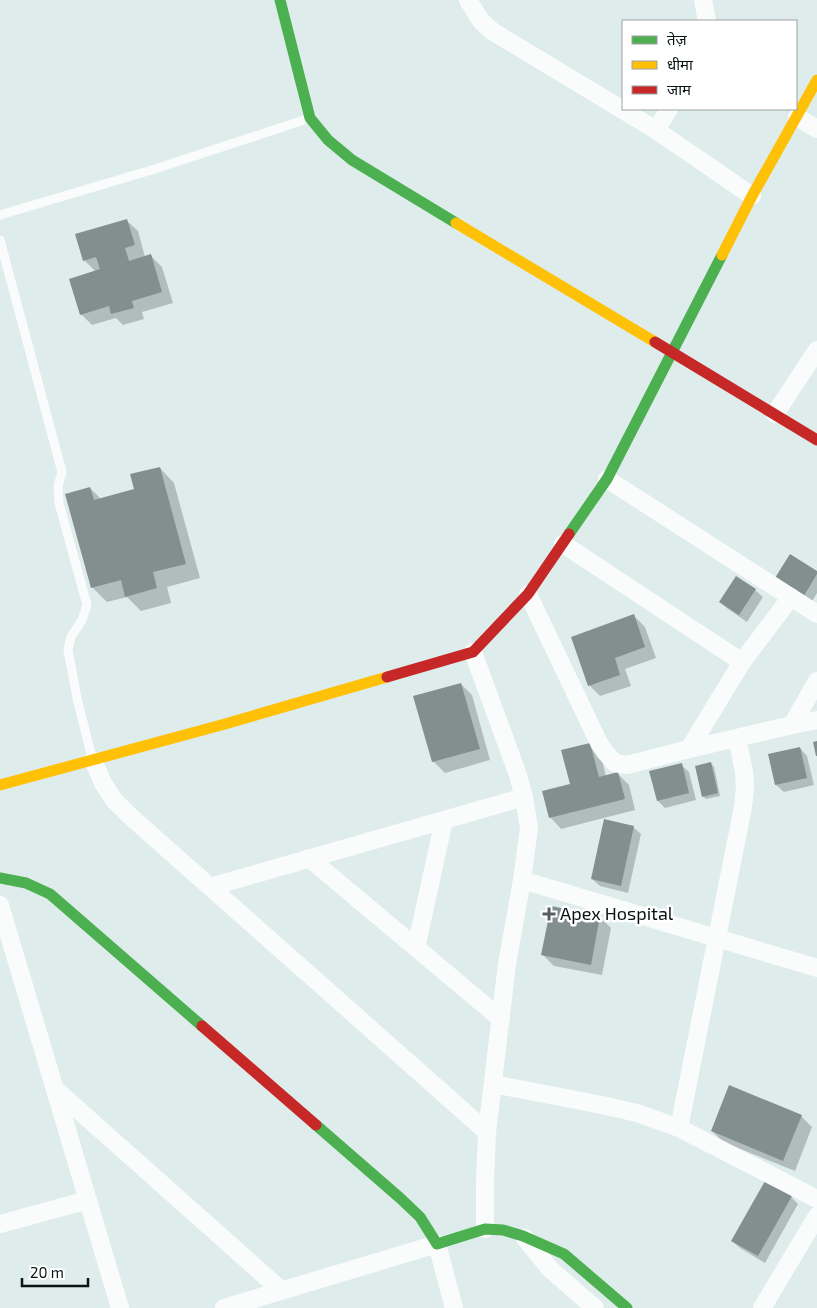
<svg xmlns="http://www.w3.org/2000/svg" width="817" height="1308" font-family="'Exo 2','Noto Sans Devanagari',sans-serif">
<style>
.shadow{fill:#0003}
.building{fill:#838e8f}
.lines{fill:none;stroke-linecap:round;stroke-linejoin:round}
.lane{stroke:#fafcfc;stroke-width:9}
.street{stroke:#fafcfc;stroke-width:18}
.fast{stroke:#4caf50;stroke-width:11}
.slow{stroke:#ffc107;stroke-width:11}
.jam{stroke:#c62828;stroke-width:11}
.poi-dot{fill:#54605f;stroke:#fff;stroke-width:2}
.labels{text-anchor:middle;stroke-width:5;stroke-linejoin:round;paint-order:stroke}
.poi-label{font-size:18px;fill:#0a1413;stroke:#fff;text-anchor:start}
</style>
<rect width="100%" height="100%" fill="#deedeb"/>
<!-- shadow -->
<path class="shadow" d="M126,220L138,231L145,257L151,256L162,267L173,303L142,312L144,319L123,325L116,318L92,325L81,314L96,272L84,260Z
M160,468L174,483L200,578L167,587L171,603L141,611L127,597L107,602L92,587L90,488L101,499L136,490Z
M817,573V593L810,605L782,588Z
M755,590L763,597L747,622L728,609L720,602Z
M634,616L645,627L656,658L625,669L631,686L600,696L589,685Z
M461,684L472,695L490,760L445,773L433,761Z
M590,744L601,755L606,777L618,774L629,785L635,810L561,829L550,817L572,785Z
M800,748L807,756L814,785L784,792L776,785Z
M711,763L714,767L720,796L706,799L703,796Z
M681,765L689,772L696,800L665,808L658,801Z
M633,827L641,834L628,893L600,886L592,879Z
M600,917L611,928L602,975L554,966L542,954Z
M801,1116L812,1127L795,1171L723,1142L712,1131Z
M791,1197L798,1204L765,1263L740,1248L732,1241Z"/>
<!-- building -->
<path class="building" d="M127,219L135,245L125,248L129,261L151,254L162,292L132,301L134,308L111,314L109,306L80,315L69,279L100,269L96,257L83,261L75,234Z
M160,467L186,564L153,572L157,588L125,597L121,580L91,588L65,494L90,487L94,500L134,489L130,474Z
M790,554L817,571V574L802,599L773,581Z
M736,576L756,589L739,615L719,602Z
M634,614L645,647L615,658L620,675L588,686L571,637Z
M461,683L480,749L432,762L413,696Z
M817,741V756H816L813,742Z
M590,743L599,777L618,772L625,799L549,818L542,791L570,784L561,750Z
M800,747L807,778L775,785L768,754Z
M711,762L718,793L702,797L695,766Z
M682,763L689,793L657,801L649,771Z
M604,819L634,826L621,886L591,879Z
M551,906L600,916L591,965L541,955Z
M729,1085L802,1115L783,1161L711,1131Z
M765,1181L792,1196L758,1256L731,1241Z"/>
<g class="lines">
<!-- lane -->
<path class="lane" d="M0,215L155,169L310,118
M0,240L62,472L58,486L59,503L87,605L82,620L71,637L68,650L77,698L92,758"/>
<!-- street -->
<path class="street" d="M468,0L481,21L492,31L656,130
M703,0L707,21
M669,109L656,130L752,196
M797,117L817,129
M775,414L817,350
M607,479L817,614
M563,544L742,662
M528,594L599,743L605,752L615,763L627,765L689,749L792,725L817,720
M473,652L518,775L524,797L529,828L522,880L507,964L487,1132L485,1183V1229
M792,725L817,681
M689,749L742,662L791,597
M93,760L103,783L114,800L130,816L487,1132
M309,858L501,1019
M522,880L817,968
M210,887L524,797
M0,905L120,1308
M416,948L444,820
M493,1084L602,1105L637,1113L679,1128L817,1199
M56,1090L282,1291
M679,1128L743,807L745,787L744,772L737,738
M0,1224L88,1200
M525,1238L550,1269L595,1308
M224,1308L437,1244L454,1308
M762,1308L817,1216"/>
<!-- fast -->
<path class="fast" d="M280,0L310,118L328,140L352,160L456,223
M569,534L607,479L722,255
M0,878L26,883L50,894L202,1026
M316,1125L400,1198L420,1217L437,1244L485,1229L503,1230L523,1236L564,1254L627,1308"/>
<!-- slow -->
<path class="slow" d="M456,223L655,342
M722,255L752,196L817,80
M0,785L225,724L387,677"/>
<!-- jam -->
<path class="jam" d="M655,342L817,440
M387,677L473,652L528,594L569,534
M202,1026L316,1125"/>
</g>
<!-- markers -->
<path class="poi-dot" d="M546.5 906.5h5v5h5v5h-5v5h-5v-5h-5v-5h5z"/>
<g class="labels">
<!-- poi labels -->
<g class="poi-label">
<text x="560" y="920">Apex Hospital</text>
</g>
</g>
<!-- legend -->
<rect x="622" y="20" width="175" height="90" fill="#ffffff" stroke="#9da1a1"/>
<rect x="632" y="36" width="25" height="8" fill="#4caf50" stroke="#9da1a1"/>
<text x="667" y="45" font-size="15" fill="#0a1413">तेज़</text>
<rect x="632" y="61" width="25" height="8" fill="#ffc107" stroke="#9da1a1"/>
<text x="667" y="70" font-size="15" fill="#0a1413">धीमा</text>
<rect x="632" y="86" width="25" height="8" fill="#c62828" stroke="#9da1a1"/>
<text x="667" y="95" font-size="15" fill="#0a1413">जाम</text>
<!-- scale -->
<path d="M22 1278v8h66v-8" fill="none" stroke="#0a1413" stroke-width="2.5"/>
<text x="30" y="1278" font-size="15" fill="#0a1413" stroke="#ffffff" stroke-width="4" paint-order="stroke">20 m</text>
</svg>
